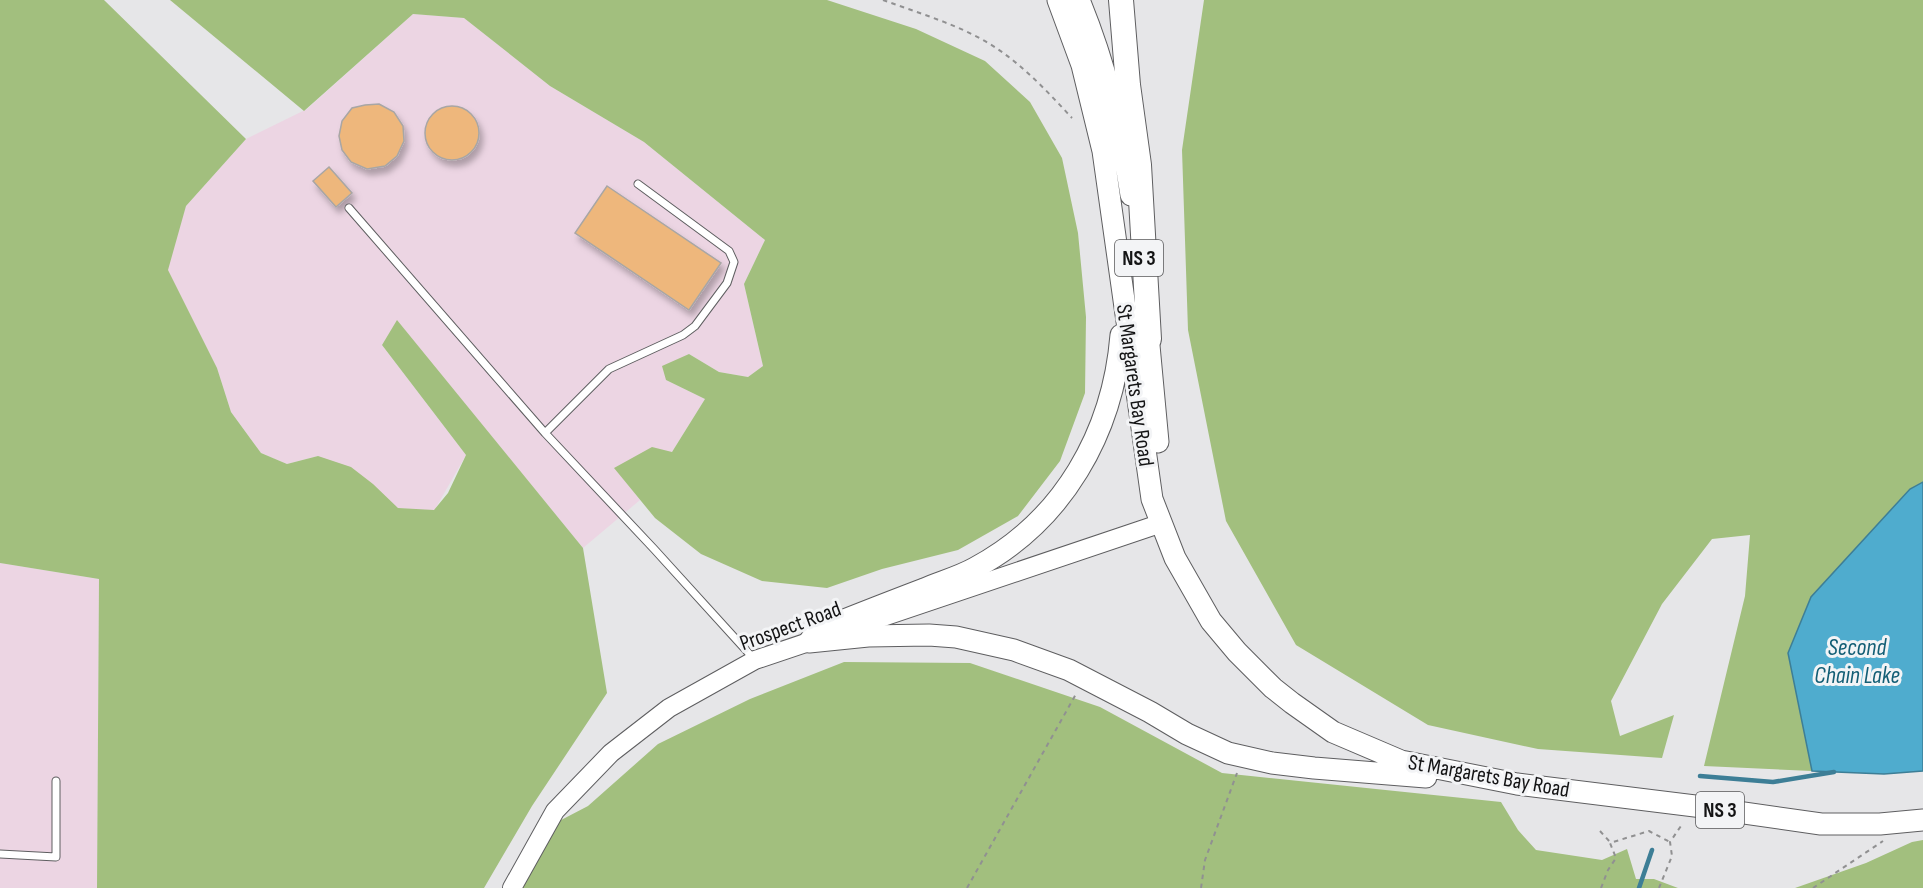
<svg xmlns="http://www.w3.org/2000/svg" width="1923" height="888" font-family="'Sofia Sans Condensed',sans-serif">
<style>
.industrial{fill:#ecd5e3}
.green{fill:#a2bf7e}
.water{fill:#4facce;stroke:#3d7e96;stroke-width:1.5}
.lines{fill:none;stroke-linecap:round;stroke-linejoin:round}
.stream{stroke:#3d7e96;stroke-width:4.5}
.building{fill:#eeb77b;stroke:#a8a6a5;stroke-width:1.5;filter:url(#shadow)}
.lane-casing{stroke:#5e5e60;stroke-width:9}
.secondary-casing{stroke:#5e5e60;stroke-width:20}
.primary-casing{stroke:#5e5e60;stroke-width:23}
.highway-casing{stroke:#5e5e60;stroke-width:26}
.path{stroke:#909091;stroke-width:2;stroke-dasharray:4.5 4.5;stroke-linecap:butt}
.lane{stroke:#fff;stroke-width:7}
.secondary{stroke:#fff;stroke-width:18}
.primary{stroke:#fff;stroke-width:21}
.highway{stroke:#fff;stroke-width:24}
.labels{text-anchor:middle;stroke-width:6;stroke-linejoin:round;paint-order:stroke}
.shield{fill:#f3f4f6;stroke:#575758;stroke-width:1.5}
.shield-label{font-size:21px;font-weight:bold;fill:#141415}
.street-label{font-size:22px;fill:#141415;stroke:#f3f4f6}
.water-label{font-size:24px;font-style:italic;fill:#135e75;stroke:#f3f4f6}
</style>
<defs>
<filter id="shadow"><feDropShadow dx="3.5" dy="6" stdDeviation="3" flood-color="#0004"/></filter>
</defs>
<rect width="100%" height="100%" fill="#e6e6e8"/>
<!-- industrial -->
<path class="industrial" d="M413,14L464,18L550,86L644,142L765,240L744,284L763,366L748,377L719,372L689,354L666,380L705,399L672,452L615,468L640,500L583,548L397,321L382,345L466,455L434,511L398,508L318,456L287,464L261,453L231,412L217,368L166,267L186,206L246,139L307,109Z
M0,563L99,579L97,888H0Z"/>
<!-- green -->
<path class="green" d="M0,0H104L246,139L186,206L168,270L217,368L231,412L261,453L287,464L318,456L351,467L373,484L398,508L434,510L448,493L466,455L382,345L397,320L583,548L607,693L532,806L484,888H97L99,579L0,563Z
M170,0H827L916,29L985,61L1030,102L1062,158L1078,233L1086,317L1085,393L1060,461L1018,516L958,550L882,569L827,588L762,581L701,554L655,518L614,468L652,447L672,452L705,399L666,380L662,366L689,354L719,372L748,377L763,366L744,284L765,240L644,142L550,86L464,18L413,14L304,111Z
M1204,0H1923V482L1910,489L1811,597L1788,653L1812,771L1704,766L1745,596L1750,535L1712,539L1662,604L1611,701L1620,736L1674,715L1662,758L1538,749L1428,725L1296,645L1226,521L1188,330L1182,150Z
M844,662L970,663L1100,707L1222,773L1501,802L1518,830L1536,850L1602,860L1627,849L1636,879H1654L1678,888H518L542,830L588,806L658,744L750,699Z
M1923,840V888H1795L1866,863L1912,842Z"/>
<!-- water -->
<path class="water" d="M1923,482V771L1884,774L1812,771L1788,653L1811,597L1910,489Z"/>
<g class="lines">
<!-- stream -->
<path class="stream" d="M1700,776L1773,782L1834,772
M1639,888L1652,850"/>
</g>
<!-- building -->
<path class="building" d="M379,104L394,112L403,126L404,141L397,156L385,166L367,169L351,162L342,150L339,136L342,121L352,108L365,105Z
M425 133a27 27 0 1 1 54 0a27 27 0 1 1-54 0Z
M329,167L352,193L336,207L313,181Z
M607,186L721,263L689,310L575,233Z"/>
<g class="lines">
<!-- lane casing -->
<g class="lane-casing">
<path id="lane" d="M349,208L545,433L654,549L754,659
M545,433L609,369L683,335L695,326L727,283L734,262L729,251L638,184
M0,854L56,857V781"/>
</g>
<!-- secondary casing -->
<g class="secondary-casing">
<path id="secondary" d="M512,888L555,811L611,753L669,708L755,660L1162,523"/>
</g>
<!-- primary casing -->
<g class="primary-casing">
<path id="primary" d="M1058,0L1082,65L1103,151L1152,499L1175,558L1211,621L1237,652L1273,688L1292,703L1333,732L1401,761L1517,784L1695,806L1821,824H1880L1923,820
M1079,0C1105,63 1121,128 1131,195
M1147,324L1158,442
M811,639L822,629C856,615 890,602 924,589C940,582 959,577 975,568C1063,521 1113,433 1121,335
M809,642L868,636L929,635L956,637L1014,650L1069,670L1150,712L1187,734L1228,753L1272,763L1314,768L1426,777"/>
</g>
<!-- highway casing -->
<g class="highway-casing">
<path id="highway" d="M1121,0L1128,85L1139,165L1149,339"/>
</g>
<!-- path -->
<path class="path" d="M883,0C918,13 957,24 990,44C1022,64 1047,91 1072,118
M1600,831L1610,842
M967,888L1076,694
M1201,888L1205,860L1237,773
M1601,888L1608,870L1616,858L1610,843L1649,831L1670,842
M1659,888L1672,856L1670,842L1683,823
M1813,888L1883,841"/>
<!-- lane -->
<use href="#lane" class="lane"/>
<!-- secondary -->
<use href="#secondary" class="secondary"/>
<!-- primary -->
<use href="#primary" class="primary"/>
<!-- highway -->
<use href="#highway" class="highway"/>
</g>
<g class="labels">
<!-- shield labels -->
<g class="shield">
<rect x="1115" y="240" width="48" height="36" rx="4.5"/>
<rect x="1696" y="792" width="48" height="36" rx="4.5"/>
</g>
<g class="shield-label">
<text x="1139" y="265">NS 3</text>
<text x="1720" y="817">NS 3</text>
</g>
<!-- street labels -->
<g class="street-label">
<text transform="translate(1136 385) rotate(82)" y="8">St Margarets Bay Road</text>
<text transform="translate(790 625) rotate(-20)" y="8">Prospect Road</text>
<text transform="translate(1489 775) rotate(10)" y="8">St Margarets Bay Road</text>
</g>
<!-- water labels -->
<g class="water-label">
<text x="1857" y="655">Second<tspan x="1857" dy="28">Chain Lake</tspan></text>
</g>
</g>
</svg>
